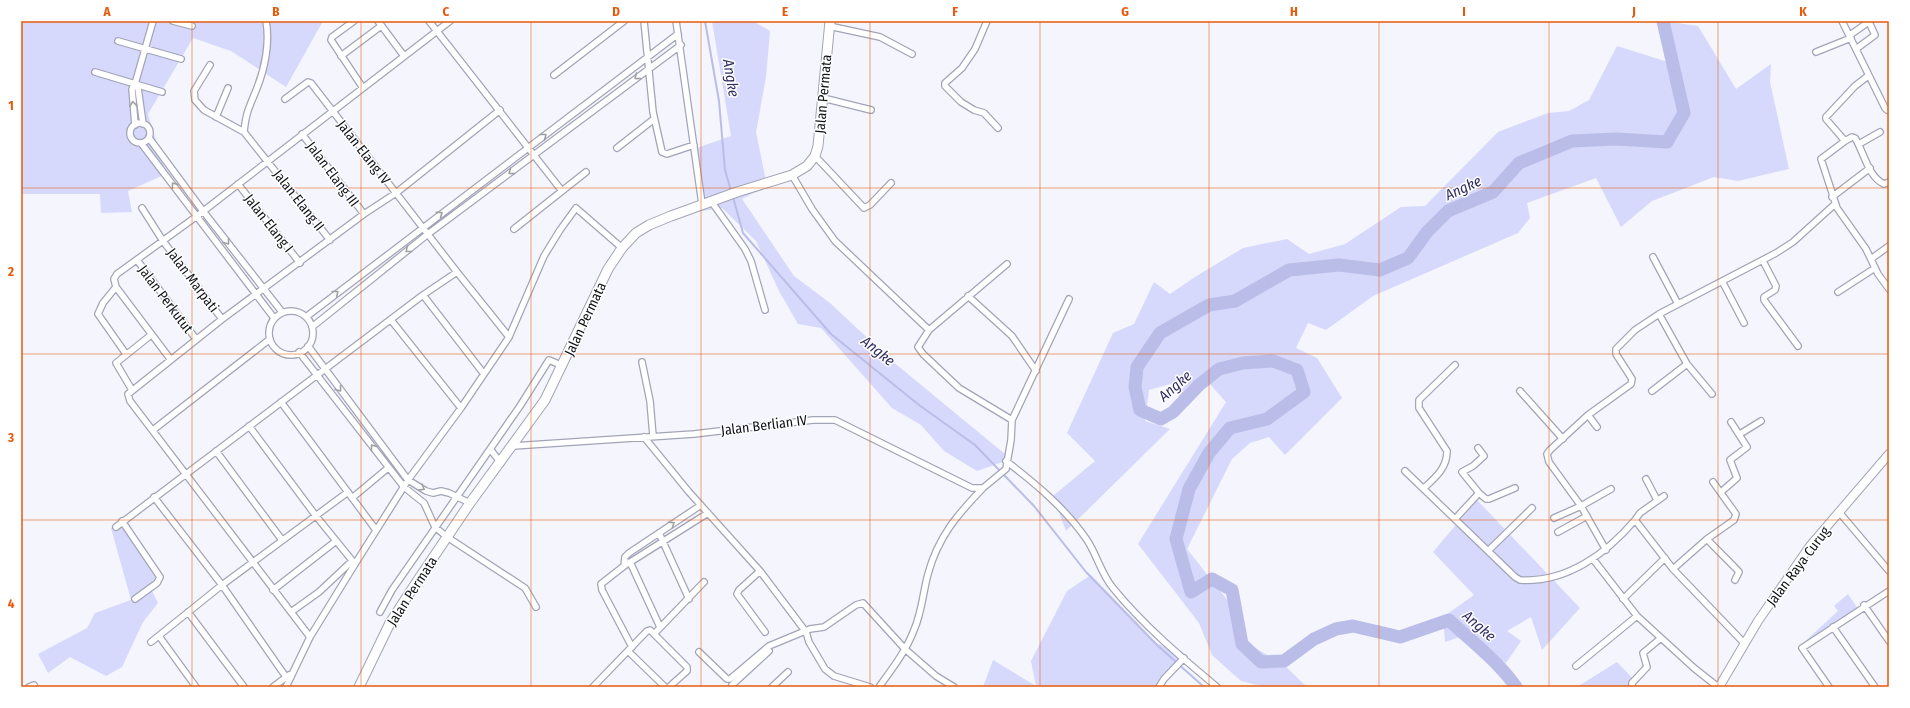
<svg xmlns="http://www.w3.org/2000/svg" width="1910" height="708" font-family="'Fira Sans Condensed',sans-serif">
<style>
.green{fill:#d6d9fb}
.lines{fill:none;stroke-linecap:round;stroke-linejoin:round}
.stream{stroke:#babde8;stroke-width:2}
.river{stroke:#babde8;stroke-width:13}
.street-casing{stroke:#a2a4b7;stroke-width:8}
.secondary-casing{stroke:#a2a4b7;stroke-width:10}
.primary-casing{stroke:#a2a4b7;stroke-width:11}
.street{stroke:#fff;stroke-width:5.5}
.secondary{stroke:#fff;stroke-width:8}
.primary{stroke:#fff;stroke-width:9}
.oneway{stroke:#a0a0a3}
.grid{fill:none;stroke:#e8590c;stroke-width:1;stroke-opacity:0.55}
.labels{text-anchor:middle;stroke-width:3;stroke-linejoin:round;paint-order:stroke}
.street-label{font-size:14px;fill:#111219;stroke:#fff}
.water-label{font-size:15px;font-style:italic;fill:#302f64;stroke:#fff}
.neatline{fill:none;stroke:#e8590c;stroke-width:1.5}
.grid-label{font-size:13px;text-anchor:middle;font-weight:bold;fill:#e8590c}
</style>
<rect width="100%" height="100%" fill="#f4f5fd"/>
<!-- green -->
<path class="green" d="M21,21H323L286,87L231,51L193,38L148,114L166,174L128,191L132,212L101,213L100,194H21Z
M712,21H753L770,31L766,77L756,132L767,186L742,199L794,276L830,303L892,361L1011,459L977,471L944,451L921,425L892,408L821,328L798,324L779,291L756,241L722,208L702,211L694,149L731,136Z
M1663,21L1698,26L1736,89L1771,64L1770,82L1789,169L1738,181L1714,177L1652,201L1621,227L1596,178L1527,203L1530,218L1518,233L1373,296L1326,330L1308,323L1296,348L1317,358L1342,398L1285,455L1269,437L1250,443L1232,459L1187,549L1244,621L1243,641L1283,664L1307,687H1265L1241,681L1212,655L1199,623L1138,544L1226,402L1208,382L1184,402L1170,384L1149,390L1145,421L1170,429L1066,531L1053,496L1095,461L1067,433L1113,333L1134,324L1154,282L1170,294L1195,277L1243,248L1287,239L1309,254L1345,244L1401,207L1425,206L1498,132L1548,113L1569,111L1589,100L1617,46L1671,63Z
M1477,500L1580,608L1542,650L1531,617L1507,631L1521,641L1506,663L1463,636L1445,642L1443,617L1474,595L1433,552Z
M128,527L161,576L150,587L158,603L143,622L122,667L106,676L70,657L48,673L38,654L87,628L95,613L131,600L111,528Z
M1091,575L1157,644L1173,647L1183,657L1161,687H983L993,660L1036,686L1031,661L1067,591Z
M1848,594L1858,609L1801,647L1800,646L1838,611L1834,606Z
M1617,662L1637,683L1634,687H1577Z"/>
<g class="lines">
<!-- stream -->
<path class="stream" d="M705,21L719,101L725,170L731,191
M733,197L743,233L831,334L919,405L975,445L1034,506L1086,572L1157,645L1204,687"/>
<!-- river -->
<path class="river" d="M1516,687C1498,661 1472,642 1449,620L1400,637L1353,626L1336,629L1314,639L1284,661L1261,662L1242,644L1232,590L1212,579L1191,592L1176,539L1189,489L1209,453L1230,428L1267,419L1304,392L1297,370L1273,361L1243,363L1219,369L1199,385L1173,412L1161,419L1140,410L1135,387L1137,367L1160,333L1209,305L1235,301L1289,270L1339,265L1380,270L1408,258L1427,232L1448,211L1493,192L1519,163L1572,141L1616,139L1667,142L1684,113L1663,21"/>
<!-- street casing -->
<g class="street-casing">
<path id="street" d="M173,21L192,26
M354,21L332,37L331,40L363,88
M378,21L404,56
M429,21L562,191L514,229
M644,21L653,112L662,152L667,154L694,145
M676,21L702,204
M987,21L975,49L962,68L945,83V86L961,102L974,110L984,113L998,128
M1842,21L1885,108L1887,110L1889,109
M829,26L880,37L912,54
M1850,35L1870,21
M118,41L181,59
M1856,49L1875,35L1869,22
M1816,52L1851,38
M341,56L381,26
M210,65L194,91L195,100L204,110L244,132L330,240
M95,72L162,92
M554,75L624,21
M1868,76L1855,86L1826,117V119L1845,141L1821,159L1837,208L1866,249L1878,274L1889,289
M135,84L138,88L143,124
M823,98L871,110
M285,99L308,82L311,83L457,272L509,337
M216,117L228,88
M130 133a10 10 0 1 1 20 0a10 10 0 1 1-20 0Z
M135,125L132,89L135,84L153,21
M244,132C246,111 250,106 257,88C265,68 270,42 266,21
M302,134L364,214
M149,138L203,211L282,312
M1845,141L1852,137L1855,138C1864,152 1868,177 1884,184L1889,182
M141,143L274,318
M1859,144L1880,132
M617,148L654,119
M815,156L864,208L870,205L891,183
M792,175L812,209L835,241L929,330
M238,184L300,263
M562,191L586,172
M1832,197L1870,168
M711,201L745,249L751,261L765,310
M142,208L163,241L222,319
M1653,257L1678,304
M1871,259L1889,246
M137,260L196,339
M1763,261L1776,286L1775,290L1764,297V300L1798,346
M1007,264L929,330L918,347L923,354L959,388L1012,420
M1722,281L1744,323
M116,287L103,303L98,314L126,354
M1838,292L1875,268
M423,295L484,374
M968,296L1012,336L1036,371
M269 333a22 22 0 1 1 44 0a22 22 0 1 1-44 0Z
M1659,314L1687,364L1712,394
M306,317L678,34
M391,320L461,408
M312,327L428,234L681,45
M308,346L408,480L426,491L433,493L441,491L449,493L470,503
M299,352L404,487L424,503L435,527L447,537L525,588L536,607
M171,360L116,287L114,279L117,274L197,216L450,21
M642,362L650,401L653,436
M132,390L116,363L151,335
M1520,391L1563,439
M1652,391L1687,364
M281,402L376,530
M1588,415L1597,427
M249,426L316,516L355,564
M153,430L270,339
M1740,434L1761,421
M644,437L689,492L760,571L806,632L809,642L825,669L834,676L870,687
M513,446L694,434L813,420H835L972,488H983L1006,469L1011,440L1012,420L1069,299
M490,449L501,463
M216,451L282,540
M1006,461C1036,484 1066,509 1087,540C1097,555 1101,574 1113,588C1143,625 1181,657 1217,687
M1405,471L1515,577L1520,580C1567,583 1607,553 1635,520L1673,569L1744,643
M1646,479L1657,500
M1424,488C1436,477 1447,468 1447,451L1419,408V400L1455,365
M1721,492L1737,478L1730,460L1747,447L1731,422
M1479,493L1486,499H1489L1515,488
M154,497L222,585L286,677
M352,498L388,468
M1839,512L1889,571
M1554,518L1581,506L1611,489
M1455,519L1479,493L1462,472L1473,466L1484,456L1478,448
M1635,520L1640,513L1664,496
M122,521L160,577L157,583L135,599
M116,527L423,295L457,272
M1558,532L1587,516
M659,533L689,599
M1707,539C1711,544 1738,570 1739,572L1735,580
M1489,550L1532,508
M1606,550L1581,506L1549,462L1547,454L1550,450L1588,415L1631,384L1632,379L1616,354V349L1635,330L1659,314L1776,253L1793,242L1835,204
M1593,559L1637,616L1694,668L1718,687
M630,562L660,627
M624,566L625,557L629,553L701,505
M1673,569L1707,539L1734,520L1736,514L1713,482
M760,571L739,590L737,594L765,632
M273,590L336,541
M1623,599L1665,558
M1864,605L1889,641
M188,612L244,687
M291,612L319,592L352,561
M380,612L392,590L520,406L549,360L563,366
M1833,627L1875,687
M654,634L687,667V671L669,687
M159,636L196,687
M310,637L130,401L128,394L221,320L364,214L396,193L500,110
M151,642L222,585L348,492
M632,647L602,590L601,584L624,566L708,513
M628,651L665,687
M699,652L727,679H730L769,646L810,629L824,627L856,605L863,603L905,649L936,676L954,687
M1576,666L1637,616
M732,685L769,651
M29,687L34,685L35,687
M273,687L289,675
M286,687L310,637L355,564L408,480L461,408L509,337L544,256L560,230L576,208L622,248
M593,687L647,631L650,630L654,634L704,582
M772,687L788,672
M879,687C892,669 906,651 914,630C922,612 923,592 928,574C938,537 957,515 983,488
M1159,687L1164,679L1184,658
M1632,687V683L1647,667L1643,653L1661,638
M1829,687L1802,648L1889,591"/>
</g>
<!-- secondary casing -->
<g class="secondary-casing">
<path id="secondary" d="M1719,687L1758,621L1810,546L1889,454"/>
</g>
<!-- primary casing -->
<g class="primary-casing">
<path id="primary" d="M359,687L390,623L416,583L470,503L545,400L608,269L622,248L636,233L649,225L671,216L737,192L792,175L807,166L815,156L818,146L830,21"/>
</g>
<!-- street -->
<use href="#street" class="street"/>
<!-- secondary -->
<use href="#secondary" class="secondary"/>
<!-- primary -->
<use href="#primary" class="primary"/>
</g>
<!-- one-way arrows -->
<defs><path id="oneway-chevron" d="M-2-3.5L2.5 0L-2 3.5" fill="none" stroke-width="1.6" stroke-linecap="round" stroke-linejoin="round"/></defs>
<g class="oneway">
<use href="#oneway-chevron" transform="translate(637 77) rotate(143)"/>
<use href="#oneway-chevron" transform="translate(133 104) rotate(-96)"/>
<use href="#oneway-chevron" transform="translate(544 136) rotate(-37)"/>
<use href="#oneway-chevron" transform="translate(511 172) rotate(143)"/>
<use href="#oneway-chevron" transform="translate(174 185) rotate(-127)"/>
<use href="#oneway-chevron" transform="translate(440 214) rotate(-37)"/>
<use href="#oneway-chevron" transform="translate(227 242) rotate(52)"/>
<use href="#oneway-chevron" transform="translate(408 250) rotate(141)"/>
<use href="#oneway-chevron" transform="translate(336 293) rotate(-38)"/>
<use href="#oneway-chevron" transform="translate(339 389) rotate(52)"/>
<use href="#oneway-chevron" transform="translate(373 447) rotate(-127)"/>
<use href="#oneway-chevron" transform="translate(422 488) rotate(29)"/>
<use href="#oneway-chevron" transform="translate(672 524) rotate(-34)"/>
</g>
<!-- grid -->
<path class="grid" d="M192,21V687M361,21V687M531,21V687M701,21V687M870,21V687M1040,21V687M1209,21V687M1379,21V687M1549,21V687M1718,21V687M21,188H1889M21,354H1889M21,520H1889"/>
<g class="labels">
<!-- street labels -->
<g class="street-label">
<text transform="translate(823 94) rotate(-85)" y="5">Jalan Permata</text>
<text transform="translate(364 152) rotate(52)" y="5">Jalan Elang IV</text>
<text transform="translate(333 174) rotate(53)" y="5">Jalan Elang III</text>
<text transform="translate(299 200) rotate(52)" y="5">Jalan Elang II</text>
<text transform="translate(269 223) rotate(52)" y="5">Jalan Elang I</text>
<text transform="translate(193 280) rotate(53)" y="5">Jalan Marpati</text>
<text transform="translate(166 299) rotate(53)" y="5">Jalan Perkutut</text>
<text transform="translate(585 319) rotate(-65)" y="5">Jalan Permata</text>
<text transform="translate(764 425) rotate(-7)" y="5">Jalan Berlian IV</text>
<text transform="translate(1798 566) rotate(-53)" y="5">Jalan Raya Curug</text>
<text transform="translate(412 591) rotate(-57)" y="5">Jalan Permata</text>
</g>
<!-- water labels -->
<g class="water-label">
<text transform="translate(731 78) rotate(81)" y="5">Angke</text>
<text transform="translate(1463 188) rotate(-25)" y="5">Angke</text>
<text transform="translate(878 351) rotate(39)" y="5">Angke</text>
<text transform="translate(1175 386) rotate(-41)" y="5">Angke</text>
<text transform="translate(1479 626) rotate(41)" y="5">Angke</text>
</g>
</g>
<!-- border -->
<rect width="1910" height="708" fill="none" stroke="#ffffff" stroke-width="44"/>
<rect x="22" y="22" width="1866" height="664" class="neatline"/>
<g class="grid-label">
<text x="107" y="16">A</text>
<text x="276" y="16">B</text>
<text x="446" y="16">C</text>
<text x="616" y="16">D</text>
<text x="785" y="16">E</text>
<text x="955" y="16">F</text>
<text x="1125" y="16">G</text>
<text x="1294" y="16">H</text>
<text x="1464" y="16">I</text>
<text x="1634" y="16">J</text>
<text x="1803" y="16">K</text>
<text x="11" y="110">1</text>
<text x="11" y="276">2</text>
<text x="11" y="442">3</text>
<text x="11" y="608">4</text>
</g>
</svg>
